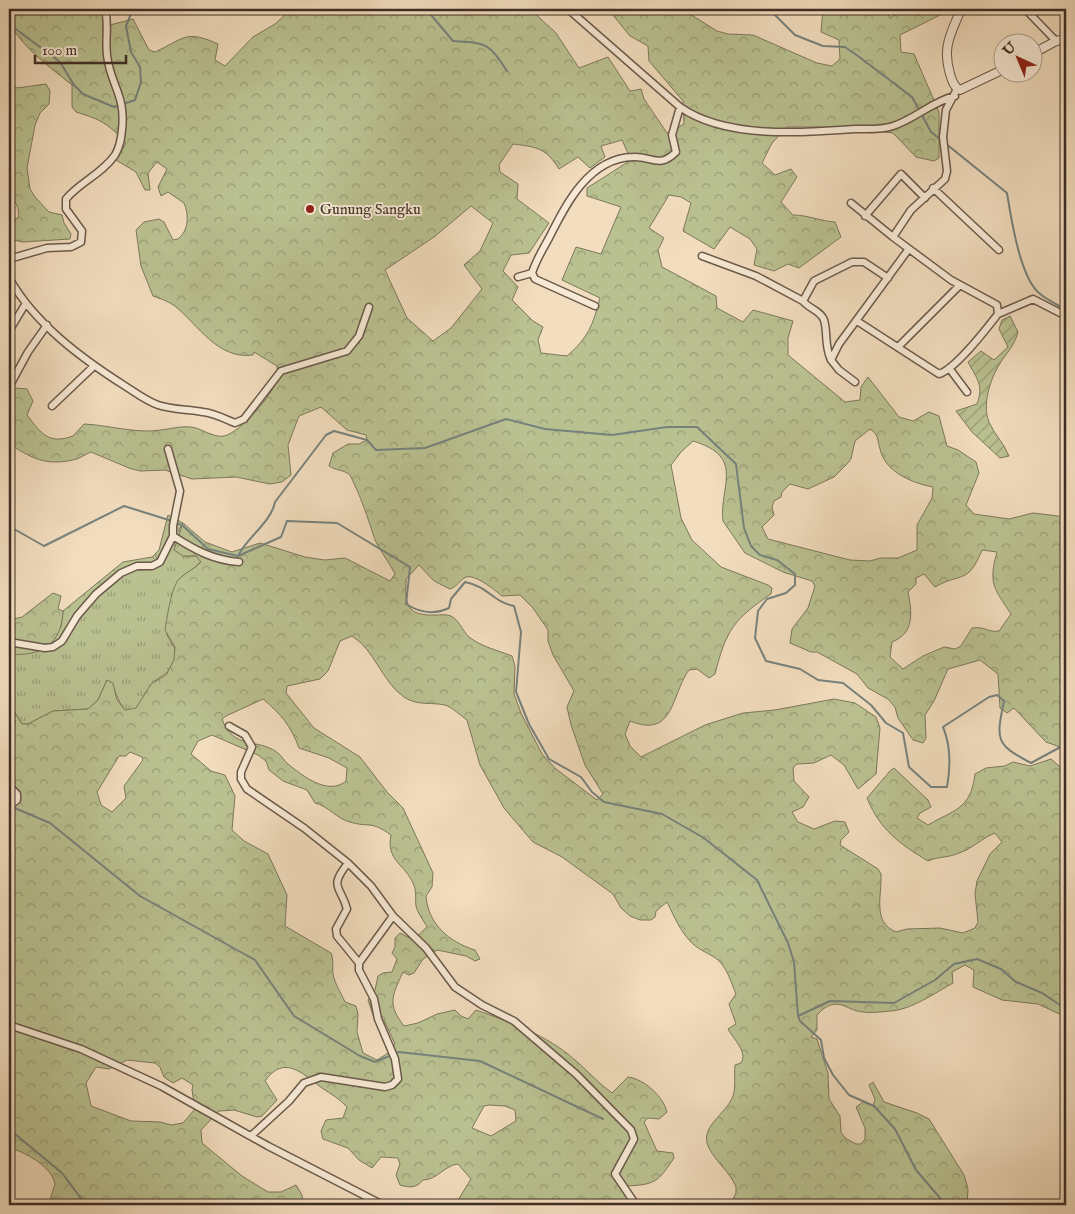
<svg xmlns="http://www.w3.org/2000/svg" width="1075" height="1214" font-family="'IM FELL English',serif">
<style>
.grass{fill:url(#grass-tufts);stroke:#7c785b}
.forest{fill:url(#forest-crowns);stroke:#7c785b;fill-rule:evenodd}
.garden{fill:url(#garden-furrows);stroke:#7c785b}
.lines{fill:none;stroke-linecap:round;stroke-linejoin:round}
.stream{stroke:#76827d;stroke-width:2}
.minor-casing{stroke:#6b5a4b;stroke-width:9}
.tertiary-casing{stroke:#6b5a4b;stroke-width:10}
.minor{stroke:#f7e9d5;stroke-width:6}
.tertiary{stroke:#f7e9d5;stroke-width:8}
.poi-dot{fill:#8f2418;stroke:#f7e9d5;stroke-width:2}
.labels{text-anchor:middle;stroke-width:4;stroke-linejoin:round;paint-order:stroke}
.poi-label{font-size:15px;fill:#3e2e25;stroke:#f7e9d5;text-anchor:start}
</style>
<defs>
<pattern id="grass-tufts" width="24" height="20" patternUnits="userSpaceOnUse" patternTransform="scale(1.25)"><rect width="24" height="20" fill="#bac191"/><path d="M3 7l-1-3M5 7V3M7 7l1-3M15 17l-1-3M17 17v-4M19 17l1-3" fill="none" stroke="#999d76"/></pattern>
<pattern id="forest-crowns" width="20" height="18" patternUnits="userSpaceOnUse" patternTransform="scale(1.25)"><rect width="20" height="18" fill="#bac191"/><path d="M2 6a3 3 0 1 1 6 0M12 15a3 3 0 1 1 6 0" fill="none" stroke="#999d76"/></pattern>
<pattern id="garden-furrows" width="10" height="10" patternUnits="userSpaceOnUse" patternTransform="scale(1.25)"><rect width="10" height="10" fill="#bac191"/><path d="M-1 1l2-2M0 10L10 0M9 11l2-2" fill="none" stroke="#999d76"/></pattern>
</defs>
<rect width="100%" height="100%" fill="#f2ddbe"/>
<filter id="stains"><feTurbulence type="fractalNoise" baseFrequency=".004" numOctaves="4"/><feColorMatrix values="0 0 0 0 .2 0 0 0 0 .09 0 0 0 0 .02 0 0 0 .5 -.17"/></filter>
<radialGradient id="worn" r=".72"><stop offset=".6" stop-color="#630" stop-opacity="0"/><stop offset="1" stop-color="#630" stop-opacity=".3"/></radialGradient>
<!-- grass -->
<path class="grass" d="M168,515L183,523L179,530L183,556H196L201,561C195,569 187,572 180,578C173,586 163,628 168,637C172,645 177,648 175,658C170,677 158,675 150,686C145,693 142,702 136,709L125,711C117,700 116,689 107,680L98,700L88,709L53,711L28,724H22L9,703V654H14L61,627L63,611L123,562L152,557L159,550Z"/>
<!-- forest -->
<path class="forest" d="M9,9H97L110,25L133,19L149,50L155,52C184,39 185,29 218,44L215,60L225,66L253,37L275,24L286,14V9H530L556,33L579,68L608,57L630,91L641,89L644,99L667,133L684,124L683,101L649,61L648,46L630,36L608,9H682L717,31L728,34L753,35L817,63L832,66L840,59L839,40L821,32L823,9H886L890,18L904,9H946V12L900,35L901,52L914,54L939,112V158L934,161L916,157L893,133L842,127H787L772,143L762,163L775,175L791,169L797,177L781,202L793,215C808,215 820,221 835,222L841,237L799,268L788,264L774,271L754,265L757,249L750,239L730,227L714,249L683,231L691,203L681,197L669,195L649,228L664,238L658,250L662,267L716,296L717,308L743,322L753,310L793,321L788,338V355L845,402L860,400L861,387L868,377L899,417L913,421L929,412L939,416L947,446L958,450L976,462L979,473L966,505L974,514L1009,519L1033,513L1066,517V749L1046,742L1014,708L1007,713L1000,708L998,674L980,660L948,669L934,701L925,715L926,738L923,743L913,740L898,718L895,707L888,699L868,688L857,674L817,652H811L790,643L792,629L808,608L815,586L812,581L783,572L745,553L723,521C719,486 746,457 693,441L681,452L671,465L681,518L692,540L721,567L768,585L772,588L771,594C734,619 726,630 715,674L709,678L697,669L689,670C671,694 675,739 630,721L625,734L630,746L641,757L705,725L743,713L775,710L834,699L855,703L876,717L880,728L876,774L858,789L844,765L831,755L814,763L797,764L793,768L794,781L809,797L803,807L792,812L798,822L814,829L835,821L845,822L849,832L841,840L840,845L878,869L881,874C882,896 872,922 896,932L907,929L940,928L963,933L975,928L978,922L975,894L977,881L990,854L1002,842L995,833C982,838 972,849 959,853C948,858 940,856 928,861C900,844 880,830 867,798L890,771L894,768L928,800L931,807L920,813L917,818L928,825C953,810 971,810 975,774L986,768L1005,766L1013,762L1030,766L1051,759L1066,772V1017L1038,1004L1002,1000L973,987L974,970L965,965L952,972L953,983C935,993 911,1010 890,1011C881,1012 871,1013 863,1012C846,1011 837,993 817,1015V1030L811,1037L817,1039L828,1073L829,1099L840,1116L841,1132L845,1138L856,1144H861L865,1139V1128L856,1107L863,1102L873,1106L875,1099L869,1085L873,1082L884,1102L917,1113L929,1119L964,1175L968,1189L967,1205H730L736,1193V1187C730,1172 716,1162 709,1148C698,1127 726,1115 733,1096C736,1088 734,1075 735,1065L741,1063C748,1052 734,1040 728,1029L736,1024L729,1004L736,994C731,982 726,964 714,957C706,952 699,950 691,942C680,931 674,916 667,902L656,911L655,917L651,920H640L630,916L621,908L613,894L562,857L533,842L526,834L504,808L480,765L467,720C461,716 452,707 445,705C431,702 417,706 404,697C382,682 375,650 352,636L340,641L328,671L320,679L287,686L286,693L314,728L360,757L387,792L403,808L433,873L432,887L426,896C428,924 449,942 475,950L480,959L475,961L466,956L437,950L423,959L414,973L409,975L403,972C392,996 387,1004 404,1026L418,1023L437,1014L455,1010L461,1016L468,1019L476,1010C510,1022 547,1035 575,1060C588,1071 598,1083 612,1093L628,1077C644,1079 663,1096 667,1112L659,1119L648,1118L644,1122L657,1151L673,1153L674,1158C658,1182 655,1185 625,1186L624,1194L633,1205H455L471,1179L458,1164C445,1165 437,1180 423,1180C416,1188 411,1188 400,1185L396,1175L400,1164L398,1158L381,1157L372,1168L359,1160L348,1148L323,1139L321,1131L326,1120L343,1118L347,1107C340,1099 331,1094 322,1088C302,1073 284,1054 265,1081L277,1100L262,1116L257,1117L234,1110L219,1111L201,1130L202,1143L242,1176L268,1192H281L296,1185L302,1195L303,1205H51L50,1200L55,1184C51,1165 25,1153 9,1147V703L22,724H28L53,711L88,709L98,700L107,680L113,683L117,700L125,710L136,708L151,684L166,675L174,660L175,647L165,630C167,618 171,588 179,579C186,572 195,569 201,562L196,556H183L174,550L183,523L205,542L232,552L260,543L305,557L325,560L345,558L390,581L395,574C390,564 378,547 375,540C368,518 361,497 350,475C343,469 336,471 329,466L333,453L348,444H359L367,440L366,435L347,430L321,407L299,416L288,445L291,475L282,482L270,484L236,477L192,479L165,470L140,471L129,468L91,452C85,454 80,459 73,460C45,466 32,458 9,444V425L15,417L9,399L15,388L27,389L33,401L27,415C41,433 48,445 73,436L84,424C108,425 137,434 161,430C170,429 180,426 191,427C201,428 213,438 224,436C241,432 270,397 277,381C279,377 277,371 277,366L254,352L253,355C218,360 198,325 175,306C168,301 161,299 153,296L141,266L136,230L144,222L159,219L164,222L173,240L178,239C189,230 189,215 184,203L168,192L161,196L158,187L167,169L157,162L148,173L150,190H145L136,172L116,160L126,143C107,123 102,120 76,112L72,107V85C51,68 20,46 9,21C8,18 9,12 9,9ZM622,140L631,160L587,188V196L621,207L601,254L576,247L562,280L600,298C593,325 588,338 567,356L541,353L538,340L543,327L533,321L512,300L518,287L503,271L511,255L529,253L549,223L517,199L518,184L500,172L499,165L513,144C537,147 546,148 559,169L578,157L590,168L605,157L601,146ZM471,206L493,223L480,251L464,265L482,289L451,328L433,341L407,318L385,270L434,237ZM870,429C879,435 877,439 880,449C885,472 912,483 933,487L932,498L917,525V550L898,558H880L870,561L850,560L768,539L762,527L774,515L772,507L774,501L781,497L782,492L790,484L808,489L834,477L848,463L851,459L855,441ZM982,550L997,552C988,584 994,588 1011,614L999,631C988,633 986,626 972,628L961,646L955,649L944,647L923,656L903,669L890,657L892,642C915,633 912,612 908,592L916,584V578L924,574L935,587C961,572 968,585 982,550ZM419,565L434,581L450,589C457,587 460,580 466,577C475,574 495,590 502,596L520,595L533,608L548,630V641L553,655L574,691L567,707L571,725L585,765L603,794L597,800L556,769L542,754L521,713L514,694L515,666L512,656C497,650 482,647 469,637C462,630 460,621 451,616C446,614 441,615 436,615C406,616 405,605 406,579ZM263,699C281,714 291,726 299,748L329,758L347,768L346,781C328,796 303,776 288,764C284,761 282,756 278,753C257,737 234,751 222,719L226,716ZM212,735L258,755L266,761L269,770L283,781L307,790L315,803C328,806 337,819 350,822C370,828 370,820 391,835C386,861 404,863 413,883C417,891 415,898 416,906C417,912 424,921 427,927L413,940L400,933L395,938V947L392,953L397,959L392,972L383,973L378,976L375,990L368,1000L374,1018L384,1020L395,1044L388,1053L377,1060L363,1053L357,1032L358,1014L356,1006L345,1002C341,993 335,984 333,974C332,967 334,961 331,953L285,926L287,895L268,854L244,841L232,830L235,796L225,775L211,771L191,754L198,741ZM130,752L142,757L143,760L124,786L126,798L112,812L101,805L97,792L119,756H126ZM127,1060L155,1063L160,1067L164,1077L173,1083L182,1078L193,1085L192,1090L195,1109L183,1123L171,1125L160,1122L131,1121L91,1106L86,1083L96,1067L109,1069ZM489,1105L505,1106L515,1110L516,1121L491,1136L472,1128L484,1106Z
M9,80L17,88L46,84L50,91L49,104L40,113L35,125L27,168L30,189L35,197L49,212L62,215L64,223L71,234L70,239L23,242L9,239V222L18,218C20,208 15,200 9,194Z
M53,593L61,596L58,609L63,611C62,644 41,657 9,654V620L22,617Z"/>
<!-- garden -->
<path class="garden" d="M1010,316L1018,332C1014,347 1006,353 999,365C990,380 982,405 989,422C994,434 1004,443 1009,456L1000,458L972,432L956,411L977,404C984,385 977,379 968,362L981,351L994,360L1008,347L999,329L1002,320Z"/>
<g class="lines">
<!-- stream -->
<path class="stream" d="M426,9L453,41C487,43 488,42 507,71
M769,9L795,35L823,46L845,47L858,56L912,97L920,111
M9,24L60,62L74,85L83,94L114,107L135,100L141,82L140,67L131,52L126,26L133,9
M922,115L931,132L941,140
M945,143L1007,193C1011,218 1020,277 1039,293C1047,300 1058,305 1066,310
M176,523L182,525L208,549L238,556L281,537L287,521L337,523L410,567L406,604C420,613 434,615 449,608L451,599L465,582C489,587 493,602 514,606L521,632L516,692L529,724L549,759L581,777L592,792L604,802L662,814L704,838L757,880L788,943L794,962L798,1016L830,1001L894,1003L935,980L954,964L977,959L1001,969L1016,982L1042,993L1066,1009
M9,532L14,529L44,546L124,506L172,521
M239,554C249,536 271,522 275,502L326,435L334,431L367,440L376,450L425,448L506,419L545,429L612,435L667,427H697L736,464L744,528L751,546L760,555L777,560L795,574V585L786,593L767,599L758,611L755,638L766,661L800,669L818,680L843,683L871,705L886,723L903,733L909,767L931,787H947C951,765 951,746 943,727L989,697L997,695L1004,701C996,740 995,744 1031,763L1066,744
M10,806L50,823L140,896L255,960L294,1016L360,1056L375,1062L399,1052L480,1061L603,1119
M798,1016L800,1021L821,1040L824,1058L833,1075L849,1095L874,1106L895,1129L916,1170L946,1205
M9,1129L62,1173L86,1205"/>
<!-- minor casing -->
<g class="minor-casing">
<path id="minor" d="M568,9L680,107C725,139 803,133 855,129C867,129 882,130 893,126C915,119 933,101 955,96
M1029,13L1056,41
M933,188L999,250
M851,203L893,237
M865,216L901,174L925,198
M702,256L756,276L803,301C808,308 821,311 824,320C828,333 824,345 831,360L839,344L908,250
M9,259L47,248L71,247L81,242L82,231L66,209V199C80,182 102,174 115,155C120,147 121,139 122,130C126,94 110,85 107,55C105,39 109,25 105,9
M532,273L535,279L595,306
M518,277L532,273C536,260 543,249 549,238C566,204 589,158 633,157C652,156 659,169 676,152L672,135L680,107
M9,278C35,324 81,358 125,386C136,393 146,401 158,405C173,410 188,409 203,412C214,413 225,419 235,423L244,419L281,371L347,351L359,336L369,307
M803,301L814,281L852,262H864L888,278
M998,314L1033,299L1066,316
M857,321L939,374C956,369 987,328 998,314L997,305L951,280L893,237L911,210L945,179L947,171L943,137L946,110L957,89
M9,331L26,303
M898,347L959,286
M831,360L839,370L855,382
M949,368L967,392
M9,387L28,352L47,325
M52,406L94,366
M173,536C195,550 213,560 239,562
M9,642L45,648L53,647L62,641L77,616L96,594L121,573L137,566H152L160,562L173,536V526L180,491L168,449
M9,716L11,722L9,739
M229,726L245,735L252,747L241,772V779L247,789L304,828L348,863L371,886L393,916L426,948L455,987L482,1005L514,1021L576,1074L631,1130L634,1139L615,1174L636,1205
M9,786L17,794V800L9,806
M359,963L393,916
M9,1025L81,1049L161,1086L268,1146L383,1205
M251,1136L289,1101L304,1083L321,1077L385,1087L392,1085L398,1079L395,1059L378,1019L374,999L359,970V963L337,936L336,929L347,909C341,886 328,888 348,863"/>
</g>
<!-- tertiary casing -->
<g class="tertiary-casing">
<path id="tertiary" d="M961,9C951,34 942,46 950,74C952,81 954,87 960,90L1002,70
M1032,54L1056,41L1066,39"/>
</g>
<!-- minor -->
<use href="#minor" class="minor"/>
<!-- tertiary -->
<use href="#tertiary" class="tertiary"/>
</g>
<!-- markers -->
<circle class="poi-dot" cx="310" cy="209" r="5"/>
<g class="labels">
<!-- poi labels -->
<g class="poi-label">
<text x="320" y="214">Gunung Sangku</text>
</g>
</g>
<!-- margin -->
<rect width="1075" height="1214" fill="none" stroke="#f2ddbe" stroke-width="30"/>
<rect x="10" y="10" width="1055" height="1194" fill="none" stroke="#3e2e25" stroke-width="2.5"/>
<rect x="15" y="15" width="1045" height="1184" fill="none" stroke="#3e2e25"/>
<!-- north arrow -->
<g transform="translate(1018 58) rotate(316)"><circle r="24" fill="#f7e9d5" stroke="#ad9e8f"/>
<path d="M0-4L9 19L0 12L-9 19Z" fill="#8f2418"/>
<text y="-8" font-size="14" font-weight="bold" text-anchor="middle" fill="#3e2e25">U</text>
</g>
<!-- scale -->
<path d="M35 55v8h91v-8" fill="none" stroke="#3e2e25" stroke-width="2.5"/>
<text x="42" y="55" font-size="15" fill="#3e2e25" stroke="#f7e9d5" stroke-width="4" paint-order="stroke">100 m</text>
<rect width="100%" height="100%" filter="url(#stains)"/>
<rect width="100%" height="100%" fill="url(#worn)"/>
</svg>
